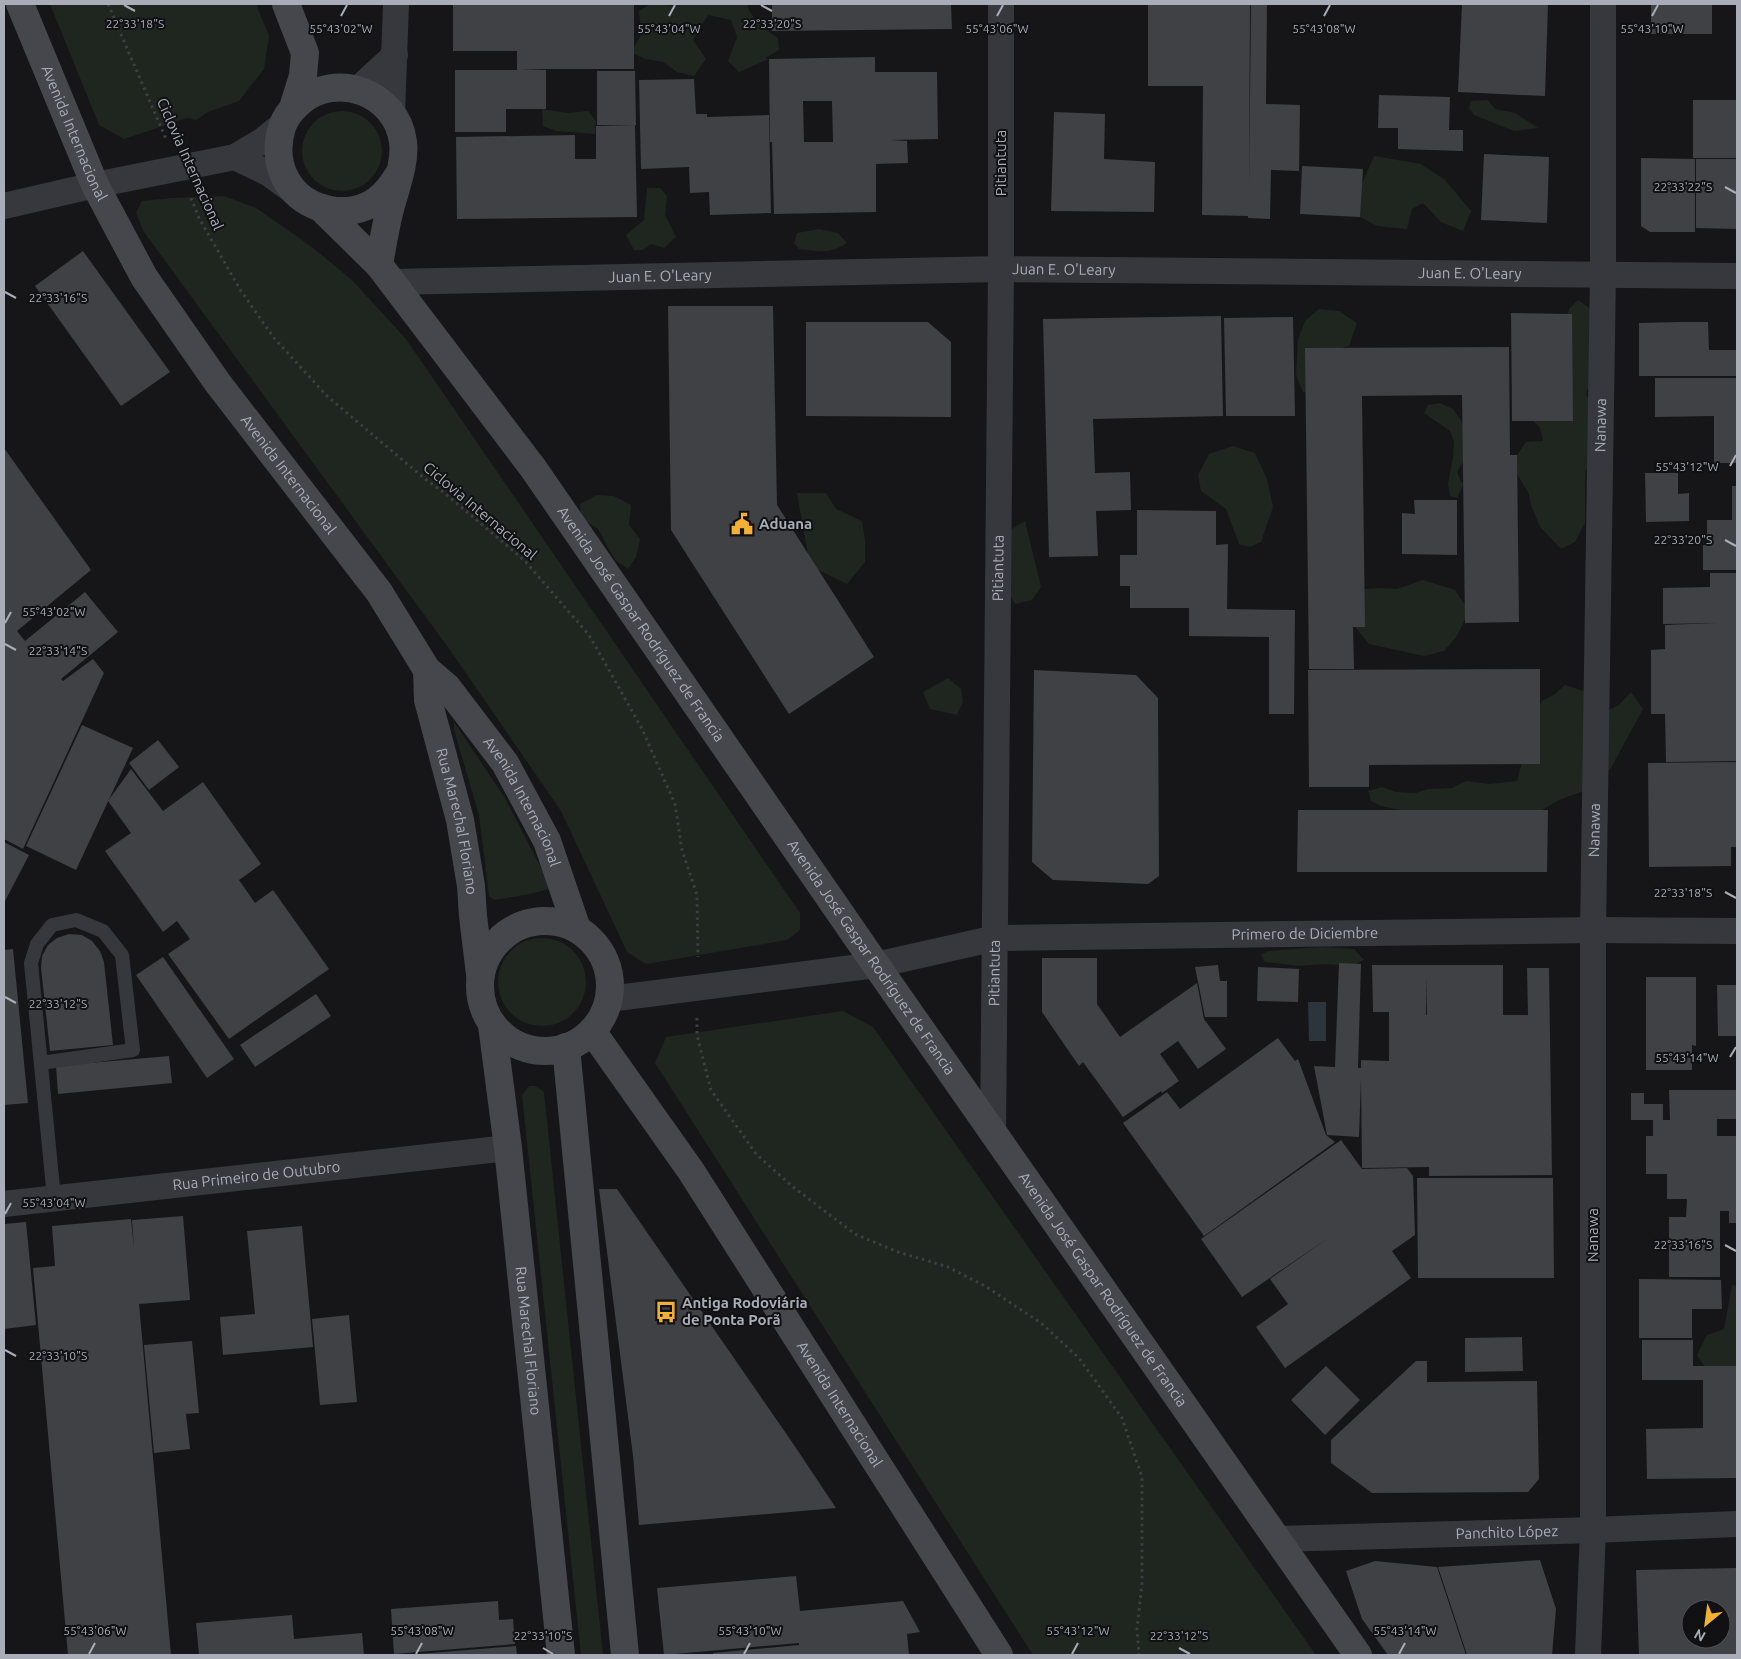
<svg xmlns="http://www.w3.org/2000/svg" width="1741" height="1659" font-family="Ubuntu,sans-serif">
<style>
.green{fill:#1e261f}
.water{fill:#2c353c}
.building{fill:#404145;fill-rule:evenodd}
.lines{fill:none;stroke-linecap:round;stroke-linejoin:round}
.path{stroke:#3d3f44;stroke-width:3;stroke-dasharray:2.5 4;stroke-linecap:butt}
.service{stroke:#37383d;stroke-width:14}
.minor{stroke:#37383d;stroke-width:26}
.secondary{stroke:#45474d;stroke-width:28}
.ticks{fill:none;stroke:#a8adb8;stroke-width:2}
.labels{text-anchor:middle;stroke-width:4;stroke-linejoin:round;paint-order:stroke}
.street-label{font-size:15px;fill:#a8adb8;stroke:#111113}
.poi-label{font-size:15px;font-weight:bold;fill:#a8adb8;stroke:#111113;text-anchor:start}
.ticks-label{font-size:12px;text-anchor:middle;fill:#a8adb8;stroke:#111113;stroke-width:4;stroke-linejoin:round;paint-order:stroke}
</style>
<rect width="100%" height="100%" fill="#161618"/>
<!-- green -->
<path class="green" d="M50,4H256L269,36L264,69L239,101L208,112L196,120L187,118L124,139L99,125Z
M650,4L672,6L679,4H747C750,18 766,30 778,38L779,50L765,58L769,59L739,72L728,61L737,37L731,20L708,15L693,40L706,59L694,76L677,72L663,62L645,59L631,52L644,30L640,22L639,11Z
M1488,100L1495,109L1515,113L1538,128L1514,131L1474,115L1469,108L1471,101Z
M542,109L568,113L588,111L596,121L595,134L556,131L543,126Z
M302 151a40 40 0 1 1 80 0a40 40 0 1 1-80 0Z
M1374,156L1421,164L1445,180L1471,211L1463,231L1441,222L1423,203L1412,209L1407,229L1377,226L1353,213L1359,190Z
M647,188H660L667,196L665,215L676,237L664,248L651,244L643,250H634L626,235L644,220Z
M224,196L256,208L312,247L352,280L406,339L800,913V930L787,940L646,964L627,952L561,811L450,650L144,232L136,213L142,201L171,198Z
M819,229L838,233L847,243C828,255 819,251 799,249L794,243L797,233Z
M1578,300L1594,311L1601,371L1587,390L1586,395L1601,412L1594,450L1585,474V523L1575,542L1561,549L1540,527L1531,505L1529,494L1517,474V455L1526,442L1543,441L1540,428L1530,417L1565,329L1569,309Z
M1319,309L1339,311L1357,323L1349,346L1326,351L1314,393L1303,392L1296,375L1298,339L1305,321Z
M1440,403L1453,409L1462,422L1468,454L1457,472L1463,485L1457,498L1450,496L1448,483L1453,458L1454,442L1450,431L1424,413L1428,405Z
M1233,446L1255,453L1267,479L1273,507L1261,542L1250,547L1239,544L1226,509L1201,491L1198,475L1209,454Z
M797,493H826L836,509L862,521L865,540V562L847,584L810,566Z
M597,495L614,496L631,505L629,525L640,539L636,557L628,569L615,560L598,529L581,518L580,504Z
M1025,521L1041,587L1032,600L1015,604L998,574L999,537Z
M1423,580L1455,590L1469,611L1457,636L1444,651L1424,656L1369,644L1351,622V606L1365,589L1378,588L1397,589Z
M948,678L961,689L963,702L957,715L930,709L923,692Z
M1565,685L1590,693L1601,714L1619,705L1631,692L1643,709L1611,768L1595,787L1559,800L1542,810L1543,813L1465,819L1448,810H1433L1427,813L1400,810L1381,806L1371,801L1368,791L1382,787L1396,792L1416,793L1428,789L1452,788L1466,781L1489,784L1517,781L1527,743L1532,718L1542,701L1555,694Z
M454,722L505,798L551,887C543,893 506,898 494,900L489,896L479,815L454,730Z
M498 982a44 44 0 1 1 88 0a44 44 0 1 1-88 0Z
M1322,947L1354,949L1364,960L1351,966L1326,964L1298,966L1265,962L1261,955L1268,951Z
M843,1011L873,1027L1316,1655H1033L655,1063L666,1037Z
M529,1086H536L544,1092L603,1655H581L522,1095Z
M1732,1285L1737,1286V1379C1718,1376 1707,1373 1697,1355L1707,1335L1724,1329Z"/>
<!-- water -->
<path class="water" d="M1308,1002H1326V1041H1309Z"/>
<!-- building -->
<path class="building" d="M453,4H634V69H520L546,70V109H506V132H455V70H517V51H453Z
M772,4H951L952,29L772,31Z
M1148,4H1250L1249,187L1251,4H1267L1266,104L1300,105L1299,171L1271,170L1270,219L1248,218V216L1202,215L1203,86H1148Z
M1462,4H1548L1545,96L1458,92Z
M1651,4H1712V34H1651Z
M875,57V72H937L938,139L891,140L907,141L908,163L876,164V212L774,214L772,142H770L769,59ZM803,101H832L833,142H804Z
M597,71H635L636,125H597Z
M694,79L696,114H707V117L769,115L771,213L710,215L709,192L690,193L689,167L641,169L639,80Z
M1379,95L1450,97L1449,130H1463V151L1398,149V128H1378Z
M1693,100H1737V158H1693Z
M1054,112L1105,114L1104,159L1155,162L1154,212L1051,211Z
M635,125L637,217L457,219L456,137L575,135V159H596V126Z
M1484,154L1549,157L1547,223L1481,220Z
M1641,158L1695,159V232H1650L1641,226Z
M1696,159H1737V229L1696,228Z
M1302,166L1363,169L1360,217L1300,214Z
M83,251L170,372L121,406L35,286Z
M668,306H773L777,505L874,657L789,714L671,530Z
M1511,313L1572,314L1573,421H1512Z
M1221,316L1223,416L1093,419L1095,473L1130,472L1131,510L1096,511L1098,556L1049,557L1043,319Z
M1293,317L1295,416H1226L1224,318Z
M806,322H928L951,342V417L806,416Z
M1682,322H1708L1709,350H1737V376H1639V323Z
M1509,347L1510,455H1517L1519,622L1465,623L1462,395L1362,396L1365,627H1353L1354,669H1309L1305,348Z
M1655,378H1737V463H1714V416L1655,417Z
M4,448L91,570L17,631L25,641L85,592L118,632L61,679L63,681L93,659L104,673L23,849L4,839Z
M1645,473H1678V494L1689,493V521L1646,522Z
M1732,486H1737V570H1703V545H1707V520H1732Z
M1414,500H1457V555L1402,554V513L1415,514Z
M1137,510L1216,511V545L1228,544L1227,609L1295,610L1294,714H1269V637L1189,636V608H1130V586H1120V555H1137Z
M1710,573H1737V761L1666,762L1665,714H1651V650L1665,649V625L1716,623L1663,624V588L1710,587Z
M1540,669V764L1369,765V787H1309L1308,670Z
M1034,670L1136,675L1158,698L1159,876L1148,884L1053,880L1032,862Z
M82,725L133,748L76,870L26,846Z
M158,740L179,767L149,790L129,763Z
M1737,762V847H1731V866L1649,867L1648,763Z
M131,769L163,811L203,782L261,864L239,880L255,903L273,890L329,969L229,1039L168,954L190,939L177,921L163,932L105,851L131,833L108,801Z
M1298,810H1548L1547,872H1297Z
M4,842L29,855L4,903Z
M69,934L82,935L92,941L100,951L104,962L113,1045L50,1051L41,968L42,956L48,945L57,938Z
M13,949L28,1103L4,1105V950Z
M163,957L234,1059L207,1078L136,975Z
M1042,958H1097V1004L1120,1037L1197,983L1204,1019L1226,1049L1198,1069L1178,1041L1160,1054L1179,1081L1162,1093L1161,1091L1123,1117L1083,1062L1079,1066L1042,1012Z
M1339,963L1361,964L1358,1068H1361V1060L1389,1061V1012H1373L1372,965H1503V1015H1528L1527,968H1549L1552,1175L1429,1176V1167L1362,1168L1361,1079L1359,1137L1327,1135L1314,1066L1335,1067ZM1426,977L1427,1015H1426Z
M1218,965L1220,981H1227V1017H1205L1195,967Z
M1258,967L1299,969L1298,1002L1257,1001Z
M1646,977H1696V1046L1692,1045V1070H1646Z
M1717,985H1737V1036H1718Z
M316,994L331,1016L255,1067L240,1045Z
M1278,1038L1295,1061L1298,1059L1326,1135L1335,1142L1204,1236L1123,1123L1167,1092L1180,1109Z
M169,1056L172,1083L58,1094L56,1066Z
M1669,1090H1737V1119H1717V1136H1737V1174H1646V1136H1653V1120H1631V1093H1644V1104H1663V1120H1670Z
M1341,1140L1362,1169L1407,1168L1413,1176L1415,1235L1392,1251L1411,1278L1285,1368L1256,1327L1288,1304L1270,1279L1328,1238L1242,1297L1201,1239Z
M1667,1174H1737V1223H1729V1211H1720V1277H1669V1217H1686L1687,1199H1667Z
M1417,1178H1553L1554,1278H1418Z
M599,1189H617L792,1442L836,1508L639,1525L633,1456Z
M183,1216L190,1300L139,1304L171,1655H68L33,1268L55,1266L52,1226L131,1219L134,1248L132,1220Z
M26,1222L36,1325L4,1329V1224Z
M302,1226L313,1347L223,1355L220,1317L255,1314L247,1231Z
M1639,1279L1721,1280L1722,1309H1692V1338H1639Z
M349,1315L357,1402L320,1405L312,1319Z
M1522,1337L1523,1371L1465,1372V1338Z
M1642,1340H1693V1366H1737V1478L1647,1479L1646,1429L1703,1428V1380H1642Z
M192,1341L199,1413L186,1414L190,1449L154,1453L144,1345Z
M1416,1361H1427V1382L1537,1381L1539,1479L1528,1492L1372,1493L1331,1463V1440Z
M1326,1366L1360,1400L1325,1435L1291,1400Z
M1540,1560L1556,1609L1552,1655H1467L1438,1567Z
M1375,1561L1437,1567L1466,1655H1388L1362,1619L1346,1571Z
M1737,1568V1655H1639L1636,1570ZM1691,1609H1721V1639H1691Z
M796,1576L800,1611L903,1601L920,1632L907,1634L909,1655H713V1653L799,1645V1643L664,1655L657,1588Z
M498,1601L499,1620L513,1619L515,1644L394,1654L391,1609Z
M292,1615L294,1639L362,1633L364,1655H199L196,1623Z
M516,1646L517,1655H418V1654Z"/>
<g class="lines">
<!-- path -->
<path class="path" d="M108,4L166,139
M191,198L199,218L241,291L274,338L327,396L425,479L442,491L524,560L589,635L618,686L642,729L675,804L682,850L697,895L698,957
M697,1018V1035L711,1090L756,1154L793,1187L855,1234L898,1252L948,1267L985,1286L1041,1323L1079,1358L1122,1418L1142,1477V1583L1137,1629L1139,1655"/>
<!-- service -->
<path class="service" d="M41,1063L133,1050L122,955L103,931L76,920L52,925L37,944L31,963L54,1198"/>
<!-- minor -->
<g class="minor">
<path d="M358,89L395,55"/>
<path d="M392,113L396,4"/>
<path d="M235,157L268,173L297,194"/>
<path d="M4,206L95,185L235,157L262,141L282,125"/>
<path id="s1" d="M392,282L1001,269L1737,276"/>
<path id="s2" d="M609,999L876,965L996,938L1593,930L1737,931"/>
<path id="s3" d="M993,1132L1001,269V4"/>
<path id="s4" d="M4,1204L508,1148"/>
<path id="s5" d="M1277,1539L1593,1530L1737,1524"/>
<path id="s6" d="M1588,1655L1593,1530V930L1603,273V4"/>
</g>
<!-- secondary -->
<g class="secondary">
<path id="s7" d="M20,4L95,185L144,277L217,382L379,592L427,670L447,687L505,763L547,841L577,929"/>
<path d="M286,4L305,53L303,76L293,108"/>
<path id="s8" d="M321,208L379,265L533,468L876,965L1358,1655"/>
<path d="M379,265C382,247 385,230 389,213C394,192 406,163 403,142C397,93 336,70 299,103C292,109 285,118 282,127C270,166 290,203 330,210C346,213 364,210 377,200C387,193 393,184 399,174"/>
<path id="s9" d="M427,670L428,700L460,820L471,886L473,916L480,974"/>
<circle cx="545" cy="986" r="65"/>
<path id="s10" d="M492,1025L508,1148L561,1655"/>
<path id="s11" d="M592,1031L691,1171L999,1655"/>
<path d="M566,1047L625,1655"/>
</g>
</g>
<!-- ticks -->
<path class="ticks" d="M124,5L135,11M761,5L772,11M341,16L347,5M669,16L675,5M997,16L1003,5M1324,16L1330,5M1652,16L1658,5M1725,187L1736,193M5,292L16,298M1730,466L1736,455M1725,540L1736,546M5,623L11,612M5,644L16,650M1725,892L1736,898M5,997L16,1003M1730,1057L1736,1047M5,1214L11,1203M1725,1245L1736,1251M5,1350L16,1356M543,1648L553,1654M1179,1648L1190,1654M89,1654L95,1643M416,1654L422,1643M744,1654L750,1643M1072,1654L1078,1643M1399,1654L1405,1643"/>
<!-- icons -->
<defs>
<g id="civic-bare" transform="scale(1.725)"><path d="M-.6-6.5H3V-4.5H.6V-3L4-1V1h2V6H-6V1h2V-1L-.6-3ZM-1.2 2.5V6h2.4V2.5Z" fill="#f2b134" stroke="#111113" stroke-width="2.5" paint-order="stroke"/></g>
<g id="bus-bare" transform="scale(1.725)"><path d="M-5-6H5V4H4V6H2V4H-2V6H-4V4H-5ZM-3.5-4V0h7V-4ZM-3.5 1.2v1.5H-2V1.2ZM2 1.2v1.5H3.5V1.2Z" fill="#f2b134" stroke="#111113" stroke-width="2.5" paint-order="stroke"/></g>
</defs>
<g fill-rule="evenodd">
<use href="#civic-bare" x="742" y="524"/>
<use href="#bus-bare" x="666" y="1312"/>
</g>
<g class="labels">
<!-- street labels -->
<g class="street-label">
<text dy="5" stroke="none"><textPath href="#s7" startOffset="140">Avenida Internacional</textPath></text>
<text transform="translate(1001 163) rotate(-90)" y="5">Pitiantuta</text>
<text transform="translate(190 164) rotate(66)" y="5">Ciclovia Internacional</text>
<text dy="5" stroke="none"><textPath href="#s1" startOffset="672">Juan E. O'Leary</textPath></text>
<text dy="5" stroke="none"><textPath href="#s1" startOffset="1078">Juan E. O'Leary</textPath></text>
<text dy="5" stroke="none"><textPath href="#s1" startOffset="268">Juan E. O'Leary</textPath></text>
<text dy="5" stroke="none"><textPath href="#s6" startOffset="1230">Nanawa</textPath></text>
<text dy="5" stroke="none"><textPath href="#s7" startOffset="545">Avenida Internacional</textPath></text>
<text transform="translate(480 511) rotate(40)" y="5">Ciclovia Internacional</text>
<text dy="5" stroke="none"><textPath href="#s3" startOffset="564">Pitiantuta</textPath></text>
<text dy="5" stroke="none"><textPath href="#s8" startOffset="526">Avenida José Gaspar Rodríguez de Francia</textPath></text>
<text dy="5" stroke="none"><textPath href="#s7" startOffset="949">Avenida Internacional</textPath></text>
<text dy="5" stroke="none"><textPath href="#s9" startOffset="155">Rua Marechal Floriano</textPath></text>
<text dy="5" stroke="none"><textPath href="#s6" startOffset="825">Nanawa</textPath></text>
<text dy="5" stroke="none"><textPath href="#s2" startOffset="701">Primero de Diciembre</textPath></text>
<text dy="5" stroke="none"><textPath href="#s8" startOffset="931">Avenida José Gaspar Rodríguez de Francia</textPath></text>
<text dy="5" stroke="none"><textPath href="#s3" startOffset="159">Pitiantuta</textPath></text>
<text dy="5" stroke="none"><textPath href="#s4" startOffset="254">Rua Primeiro de Outubro</textPath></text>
<text transform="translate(1593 1235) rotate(-90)" y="5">Nanawa</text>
<text dy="5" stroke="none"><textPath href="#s8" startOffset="1336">Avenida José Gaspar Rodríguez de Francia</textPath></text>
<text dy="5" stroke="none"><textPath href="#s10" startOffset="318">Rua Marechal Floriano</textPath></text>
<text dy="5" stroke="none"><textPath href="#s11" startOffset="448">Avenida Internacional</textPath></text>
<text dy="5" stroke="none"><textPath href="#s5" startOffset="230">Panchito López</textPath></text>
</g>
<!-- poi labels -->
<g class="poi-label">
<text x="759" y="529">Aduana</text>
<text x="682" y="1308">Antiga Rodoviária<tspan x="682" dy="17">de Ponta Porã</tspan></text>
</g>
</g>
<g class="ticks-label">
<text x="135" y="28">22°33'18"S</text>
<text x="772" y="28">22°33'20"S</text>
<text x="341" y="33">55°43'02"W</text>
<text x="669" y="33">55°43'04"W</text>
<text x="997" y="33">55°43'06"W</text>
<text x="1324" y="33">55°43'08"W</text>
<text x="1652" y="33">55°43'10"W</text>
<text x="1683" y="191">22°33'22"S</text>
<text x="58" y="302">22°33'16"S</text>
<text x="1687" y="471">55°43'12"W</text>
<text x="1683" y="544">22°33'20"S</text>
<text x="54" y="616">55°43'02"W</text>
<text x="58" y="655">22°33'14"S</text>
<text x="1683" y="897">22°33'18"S</text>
<text x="58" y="1008">22°33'12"S</text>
<text x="1687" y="1062">55°43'14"W</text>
<text x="54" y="1207">55°43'04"W</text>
<text x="1683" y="1249">22°33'16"S</text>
<text x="58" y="1360">22°33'10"S</text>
<text x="95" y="1635">55°43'06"W</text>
<text x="422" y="1635">55°43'08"W</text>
<text x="750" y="1635">55°43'10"W</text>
<text x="1078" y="1635">55°43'12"W</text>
<text x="1405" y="1635">55°43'14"W</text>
<text x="543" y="1640">22°33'10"S</text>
<text x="1179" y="1640">22°33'12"S</text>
</g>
<!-- border -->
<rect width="1741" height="1659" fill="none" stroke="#a8adb8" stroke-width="10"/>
<!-- north arrow -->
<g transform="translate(1706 1624) rotate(209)"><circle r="24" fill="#111113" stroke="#4d4f55"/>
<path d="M0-4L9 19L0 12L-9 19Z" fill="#f2b134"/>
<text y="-8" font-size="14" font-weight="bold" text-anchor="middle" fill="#a8adb8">N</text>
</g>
</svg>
